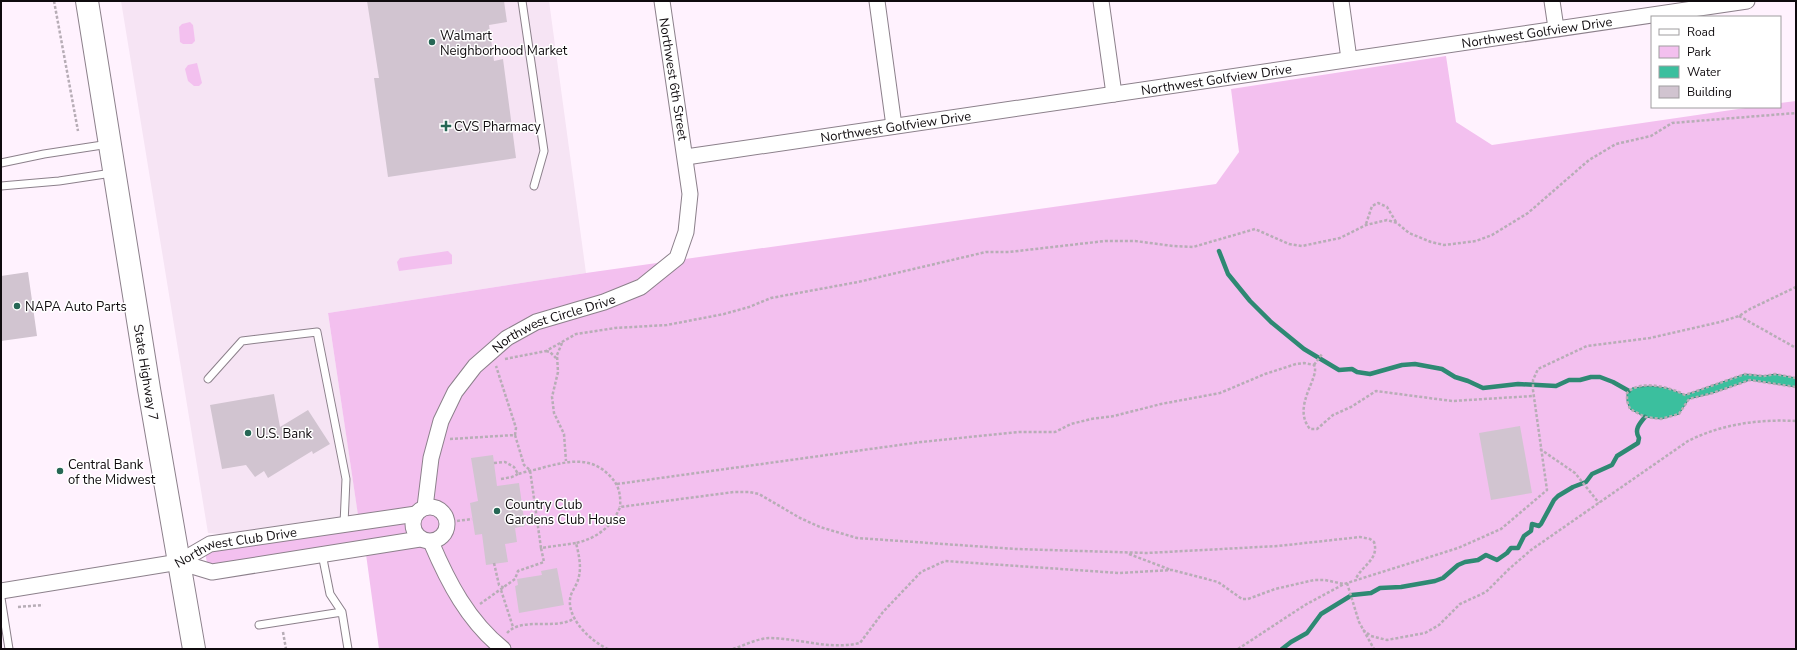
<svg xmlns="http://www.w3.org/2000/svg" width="1797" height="650" font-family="'Nunito Sans',sans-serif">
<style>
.built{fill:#f6e4f4}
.green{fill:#f3c0ef}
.water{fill:#3bbf9e;stroke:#2e8973}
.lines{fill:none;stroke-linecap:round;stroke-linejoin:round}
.stream{stroke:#2e8973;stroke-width:4.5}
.building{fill:#d1c4d0}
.lane-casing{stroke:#8c808b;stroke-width:9}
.street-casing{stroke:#8c808b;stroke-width:17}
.primary-casing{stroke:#8c808b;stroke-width:24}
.path{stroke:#b7adb6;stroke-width:2.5;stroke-dasharray:3 2;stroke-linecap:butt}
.lane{stroke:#fff;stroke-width:7}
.street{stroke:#fff;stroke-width:15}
.primary{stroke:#fff;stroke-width:22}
.poi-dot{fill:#266755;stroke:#fff;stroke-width:1.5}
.labels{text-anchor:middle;stroke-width:3;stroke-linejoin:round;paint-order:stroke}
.street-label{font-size:13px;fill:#0f0b0e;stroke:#fff}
.poi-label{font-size:13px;fill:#0f0b0e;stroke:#fff;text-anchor:start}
</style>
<rect width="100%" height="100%" fill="#fff2fe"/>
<!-- built -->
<path class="built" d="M121,1H549L586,273L328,313L358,514L221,534L208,533Z"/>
<!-- green -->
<path class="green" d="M190,22L193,25L195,41L192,44H183L180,42L179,27L182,24Z
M1446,56L1456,122L1492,145L1752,107H1780V103L1796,101V649H379L365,547L210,579L204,547L359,522L328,313L586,273L1216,184L1239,152L1231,89Z
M197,63L202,83L199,86H194L188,81L185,69L188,65Z
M448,251L452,255V264L399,271L397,262L400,258Z"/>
<!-- water -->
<path class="water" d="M1745,374L1764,376L1775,374L1796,378V387L1750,380L1713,393L1689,399L1679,414L1661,419L1645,417L1630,409L1627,401V393L1632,388L1650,386L1667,388L1685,395Z"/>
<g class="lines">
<!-- stream -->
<path class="stream" d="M1219,251L1228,274L1250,301L1271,322L1304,349L1339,370L1352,369L1357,372L1370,374L1402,365L1415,364L1442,369L1455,377L1468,381L1483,388L1518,384L1556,386L1569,380H1580L1591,377H1600L1613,382L1629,391
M1282,649L1291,642L1307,633L1321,614L1352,595L1371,593L1380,588L1401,587L1435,581L1443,578L1458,565L1465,562L1478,560L1486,555L1497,560L1507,553L1511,548H1518L1524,536L1531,531L1532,524L1539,526L1541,524L1554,500L1558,496L1573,487L1586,482L1592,474L1612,465L1617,456L1638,443L1639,438C1634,430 1639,424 1645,417"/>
</g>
<!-- building -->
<path class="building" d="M367,1H504L507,22L489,25L494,61L503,59L516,158L388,177L374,78H379Z
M28,272L37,336L1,341V276Z
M274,394L280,427L308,410L330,444L313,454L312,451L268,478L264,471L255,477L246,465L222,469L210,405Z
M1520,426L1532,493L1491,500L1479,433Z
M493,455L497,486L519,483L525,526L515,528L517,542L505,544L508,562L486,565L482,534L475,535L470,503L478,501L471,458Z
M557,568L564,605L519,613L515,586L518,585L517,579L542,575L541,571Z"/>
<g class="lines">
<!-- lane casing -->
<g class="lane-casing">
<path id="lane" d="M522,1L544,151L534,186
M1,163L44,154L109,144
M1,186L59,181L112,173
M208,379L242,341L317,332L346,479L344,524
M322,554L330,594L342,612L348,649
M1,598L9,649
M259,625L342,612"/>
</g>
<!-- street casing -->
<g class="street-casing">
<g id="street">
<path d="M877,1L894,126"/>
<path d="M1101,1L1114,94"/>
<path d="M1341,1L1349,59"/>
<path d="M1552,1L1556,28"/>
<path id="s1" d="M686,157L1747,1"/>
<circle cx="430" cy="524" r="17"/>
<path id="s2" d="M425,507L431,458L441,421L455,392L475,366L507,338L536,322L604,302L641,287L677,258L686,232L690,194L662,1"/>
<path d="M431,542C448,582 468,621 503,649"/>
<path d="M179,562L212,572L420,539"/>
<path id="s3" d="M1,591L179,562L210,544L416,514"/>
</g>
</g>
<!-- primary casing -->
<g class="primary-casing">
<g id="primary">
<path id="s4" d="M87,1L149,389L194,649"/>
</g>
</g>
<!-- path -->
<path class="path" d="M54,1L78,131
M1366,224L1372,206L1378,203L1387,207L1396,222
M1739,316L1796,348
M562,343L557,355L558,372L552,397L554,413L564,434L566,461
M546,351L550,352L556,358
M505,359L546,351L576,334L615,328L667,325L724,314L749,307L771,298L858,282L986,252H1009L1105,241H1135L1173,246L1193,247L1255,229L1289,244L1302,246L1340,238L1366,225L1387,220L1397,223L1409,233L1431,242L1444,245L1476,241L1492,235L1528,213L1589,160L1616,144L1651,136L1672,123L1796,113
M1314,365L1322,354
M1796,378L1775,374L1764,376L1745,374L1685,395C1670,387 1640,379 1627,393V401L1630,409L1645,417L1661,419L1679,414L1689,399L1713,393L1750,380L1796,387
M515,435L524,465L530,470L541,548L576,543
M450,439L515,435L516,428L496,366
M1540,449L1575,473L1599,503
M494,463L505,462L514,467L518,474C527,471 536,470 545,467C569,461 591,456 610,476C619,485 621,495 620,507
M501,479L512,477L518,474
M617,484L921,442L1019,432H1055L1071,424L1091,419L1114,416L1161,404L1220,393L1265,374L1296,364L1304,363L1314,365C1321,377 1291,406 1310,429H1317L1333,415L1351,407L1376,391L1452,401L1533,396
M457,521L472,519
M1129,554L1171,570
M494,563L499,585L504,588
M1347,583L1359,622L1374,649
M501,590L513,627
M480,604L515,579L518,571L544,562L541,548
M18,607L43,605
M1363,630L1371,636L1387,640L1425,633L1439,625L1460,604L1486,592L1509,569L1531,550L1688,441C1722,424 1759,419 1796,421
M283,632L286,649
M507,633C523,616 555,631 575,618
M608,649C592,642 568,620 570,600C570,593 576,587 578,580C582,568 579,555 576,543C597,538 612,527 620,507L734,492H749L759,494L800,518L820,527L857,538L1016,549L1147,553L1278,546L1360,537L1370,539L1374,542C1380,560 1360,566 1355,581
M733,649C745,645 758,638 771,638C801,639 830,650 860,643L883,612L921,572L945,561L1119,573L1172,570L1218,582L1242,599H1248L1275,589L1314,580H1325L1344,584
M1238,649L1305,605L1344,584L1458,548L1501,529L1547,490L1533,390V380L1538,369L1587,346L1650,338L1720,322L1739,316L1750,309L1796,287"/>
<!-- lane -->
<use href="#lane" class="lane"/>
<!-- street -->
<use href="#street" class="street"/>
<!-- primary -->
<use href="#primary" class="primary"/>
</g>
<!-- markers -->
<g class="poi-dot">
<circle cx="432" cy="42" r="4"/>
<path d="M444 120h4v4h4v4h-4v4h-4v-4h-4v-4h4z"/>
<circle cx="17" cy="306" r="4"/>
<circle cx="248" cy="433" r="4"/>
<circle cx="60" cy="471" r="4"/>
<circle cx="497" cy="511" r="4"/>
</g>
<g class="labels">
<!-- street labels -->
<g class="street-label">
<text dy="5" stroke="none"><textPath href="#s1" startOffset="860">Northwest Golfview Drive</textPath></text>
<text transform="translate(674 79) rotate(81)" y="5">Northwest 6th Street</text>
<text dy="5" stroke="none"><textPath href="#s1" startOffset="536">Northwest Golfview Drive</textPath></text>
<text dy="5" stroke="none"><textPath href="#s1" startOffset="212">Northwest Golfview Drive</textPath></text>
<text dy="5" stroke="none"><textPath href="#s2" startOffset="244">Northwest Circle Drive</textPath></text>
<text dy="5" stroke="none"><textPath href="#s4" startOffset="376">State Highway 7</textPath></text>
<text dy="5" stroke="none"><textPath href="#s3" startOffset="240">Northwest Club Drive</textPath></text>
</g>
<!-- poi labels -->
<g class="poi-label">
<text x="440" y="40">Walmart<tspan x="440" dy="15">Neighborhood Market</tspan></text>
<text x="454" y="131">CVS Pharmacy</text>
<text x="25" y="311">NAPA Auto Parts</text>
<text x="256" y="438">U.S. Bank</text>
<text x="68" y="469">Central Bank<tspan x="68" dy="15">of the Midwest</tspan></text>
<text x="505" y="509">Country Club<tspan x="505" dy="15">Gardens Club House</tspan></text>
</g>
</g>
<!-- border -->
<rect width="1797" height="650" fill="none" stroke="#0f0b0e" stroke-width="4"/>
<!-- legend -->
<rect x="1651" y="16" width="130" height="92" fill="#ffffff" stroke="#9f9d9f"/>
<rect x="1659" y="29" width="20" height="6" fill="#ffffff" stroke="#9f9d9f"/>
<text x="1687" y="36" font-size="12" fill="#0f0b0e">Road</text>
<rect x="1659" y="46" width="20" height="12" fill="#f3c0ef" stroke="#9f9d9f"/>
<text x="1687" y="56" font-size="12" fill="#0f0b0e">Park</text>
<rect x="1659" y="66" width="20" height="12" fill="#3bbf9e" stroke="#9f9d9f"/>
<text x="1687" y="76" font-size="12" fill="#0f0b0e">Water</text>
<rect x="1659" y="86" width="20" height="12" fill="#d1c4d0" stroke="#9f9d9f"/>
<text x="1687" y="96" font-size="12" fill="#0f0b0e">Building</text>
</svg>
